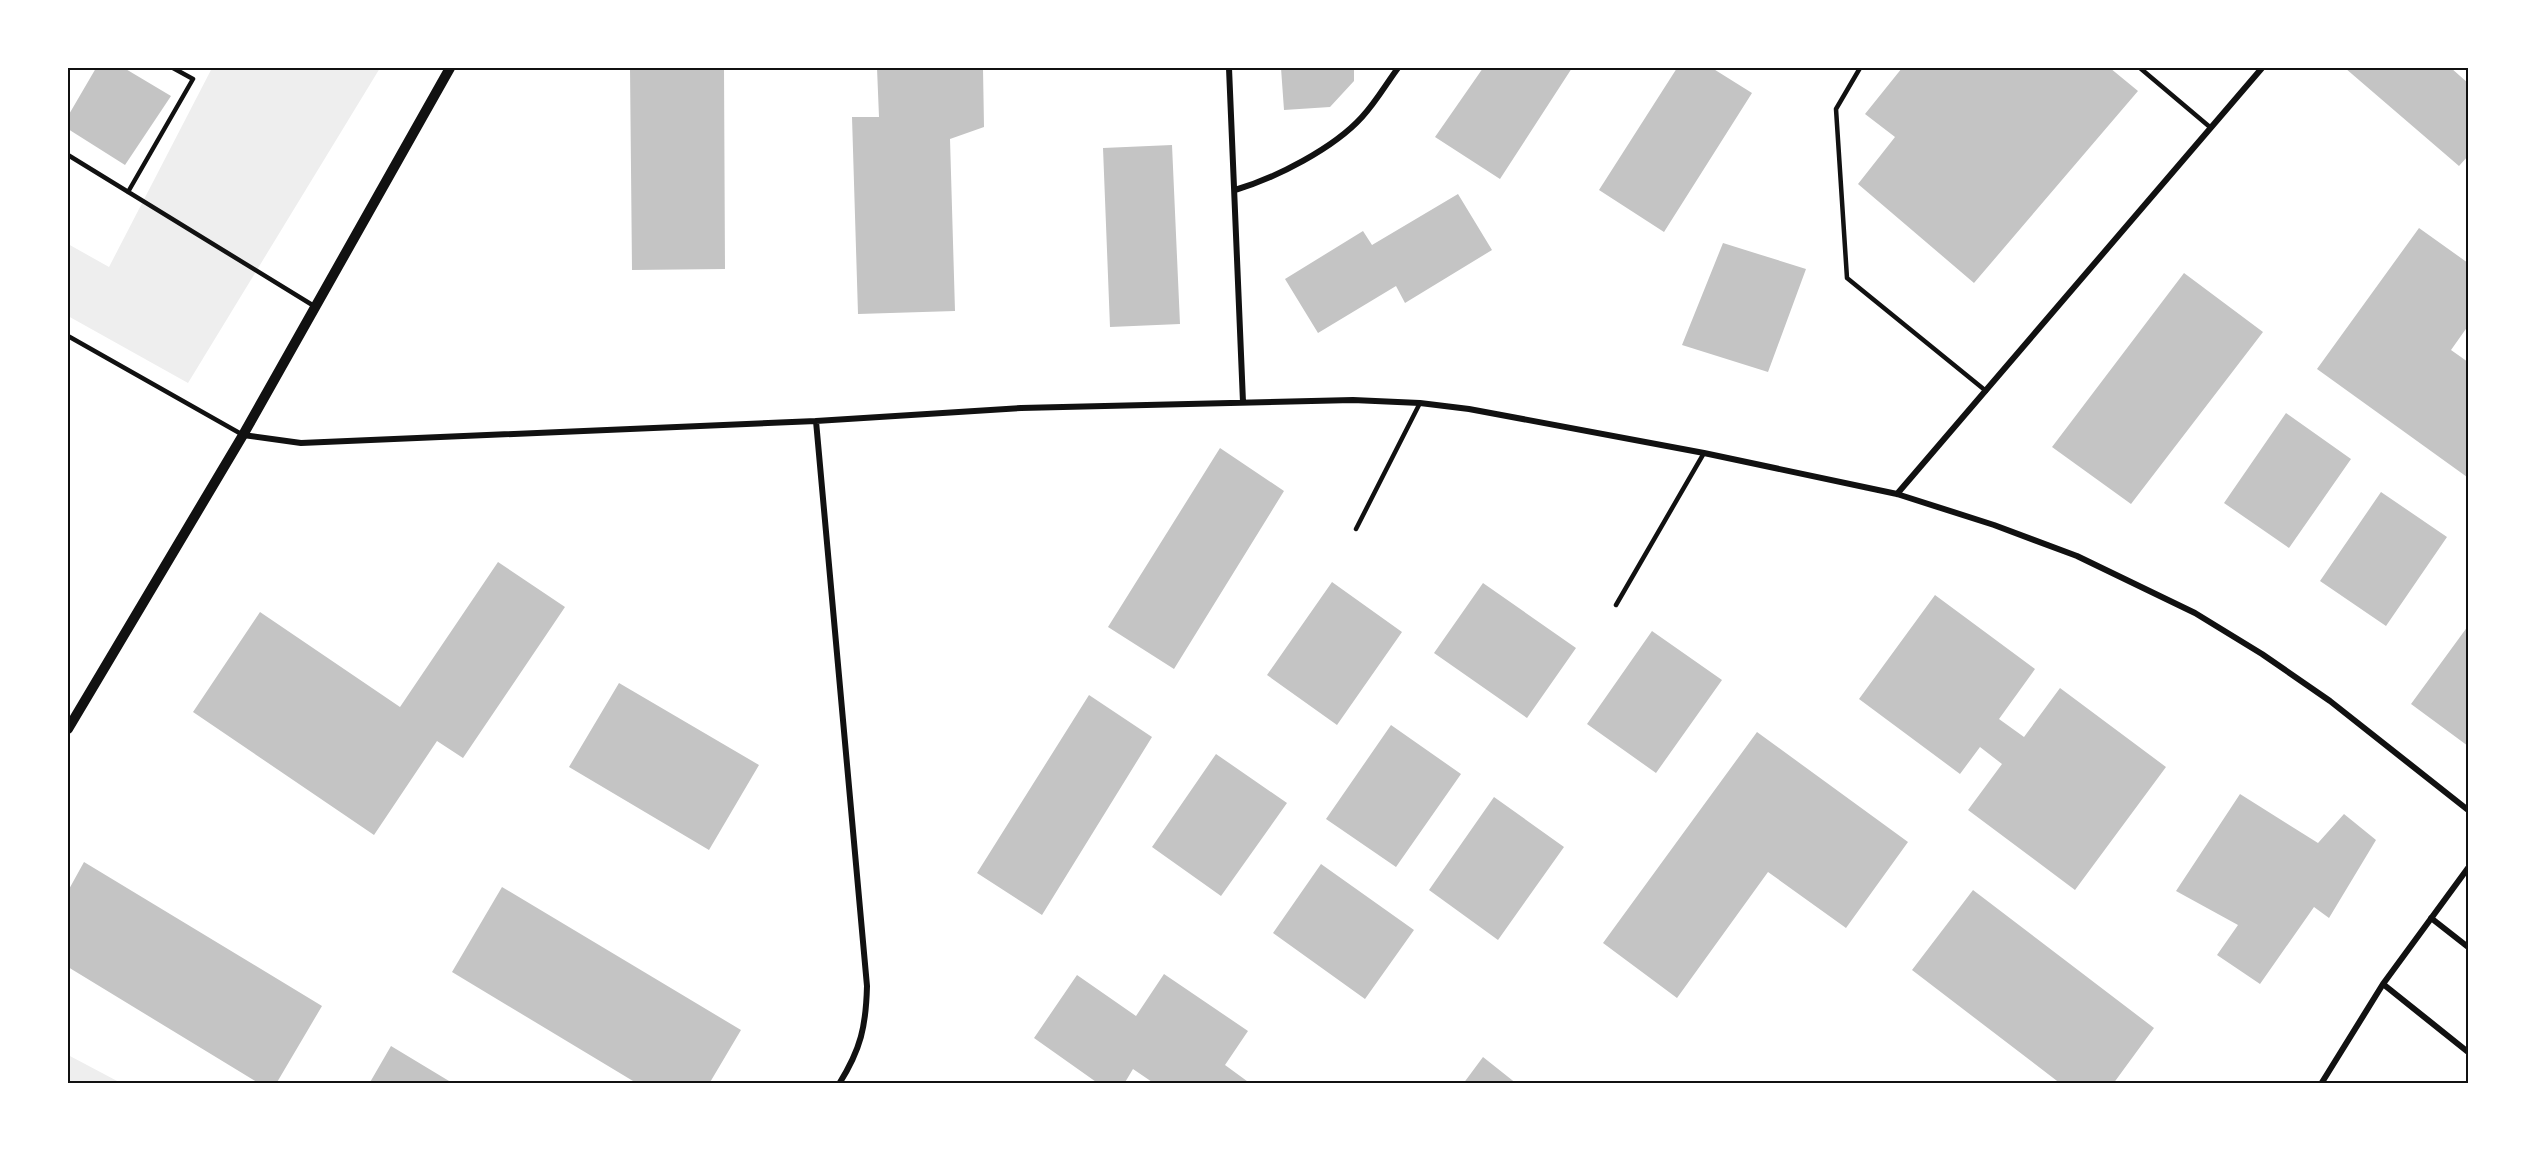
<svg xmlns="http://www.w3.org/2000/svg" width="2536" height="1151" font-family="'DM Sans',sans-serif">
<style>
.green{fill:#eee}
.building{fill:#c4c4c4}
.lines{fill:none;stroke-linecap:round;stroke-linejoin:round}
.service{stroke:#111;stroke-width:4.5}
.minor{stroke:#111;stroke-width:6}
.tertiary{stroke:#111;stroke-width:10}
.neatline{fill:none;stroke:#111;stroke-width:2}
</style>
<rect width="100%" height="100%" fill="#fff"/>
<!-- green -->
<path class="green" d="M212,68H380L188,383L68,316V244L109,267Z
M68,1055L121,1083H68Z"/>
<!-- building -->
<path class="building" d="M96,68H124L171,96L125,165L68,129V116Z
M630,68H724L725,269L632,270Z
M877,68H983L984,127L950,139L955,311L858,314L852,117H879Z
M1281,68H1354V81L1330,107L1284,110Z
M1483,68H1572L1500,179L1435,137Z
M1677,68H1712L1752,93L1664,232L1599,190Z
M1902,68H2110L2138,91L1974,283L1858,184L1895,137L1865,114Z
M2345,68H2451L2468,83V156L2459,166Z
M1172,145L1180,324L1110,327L1103,148Z
M1458,194L1492,250L1405,303L1396,286L1318,333L1285,279L1363,231L1372,245Z
M2419,228L2468,263V326L2451,350L2468,362L2467,477L2317,369Z
M1723,243L1806,269L1768,372L1682,345Z
M2184,273L2263,332L2131,504L2052,447Z
M2286,413L2351,459L2289,548L2224,503Z
M1220,448L1284,491L1174,669L1108,627Z
M2381,492L2447,537L2386,626L2320,581Z
M498,562L565,607L463,758L437,741L374,835L193,712L260,612L400,707Z
M1332,582L1402,632L1337,725L1267,675Z
M1483,583L1576,648L1527,718L1434,653Z
M1935,595L2035,669L1999,719L2024,737L2060,688L2166,767L2075,890L1968,810L2002,764L1980,747L1960,774L1859,699Z
M2468,626V746L2411,704Z
M1652,631L1722,680L1656,773L1587,724Z
M619,683L759,765L709,850L569,767Z
M1089,695L1152,737L1042,915L977,873Z
M1391,725L1461,774L1396,867L1326,819Z
M1757,732L1908,842L1846,928L1768,872L1677,998L1603,943Z
M1216,754L1287,803L1221,896L1152,847Z
M2240,794L2318,843L2344,814L2376,840L2329,918L2314,907L2260,984L2217,955L2238,925L2176,891Z
M1494,797L1564,847L1498,940L1429,890Z
M84,862L322,1006L276,1084H260L68,967V891Z
M1321,864L1414,930L1365,999L1273,933Z
M502,887L741,1030L709,1084H638L452,972Z
M1973,890L2154,1028L2113,1084H2061L1912,970Z
M1164,974L1248,1031L1225,1065L1251,1084H1155L1133,1069L1124,1084H1099L1034,1038L1077,975L1136,1016Z
M391,1046L454,1084H369Z
M1483,1057L1517,1084H1463Z"/>
<g class="lines">
<!-- service -->
<path class="service" d="M1860,68L1836,109L1847,278L1986,391
M2140,68L2211,128
M68,155L314,306
M128,192L193,79L173,68
M68,336L243,435
M1356,529L1420,403
M1616,605L1704,453"/>
<!-- minor -->
<path class="minor" d="M1229,68L1243,402
M1235,190C1276,178 1334,148 1362,117C1376,102 1386,84 1398,68
M816,421L867,986C866,1026 861,1049 839,1084
M243,435L301,443L816,421L1021,408L1353,400L1420,403L1469,409L1704,453L1897,494L1994,525L2077,556L2195,613L2262,654L2330,701L2468,810
M1897,494L2262,68
M2431,918L2468,947
M2383,984L2468,1052
M2321,1084L2383,984L2468,868"/>
<!-- tertiary -->
<path class="tertiary" d="M68,729L243,435L450,68"/>
</g>
<!-- border -->
<rect width="2536" height="1151" fill="none" stroke="#ffffff" stroke-width="138"/>
<rect x="69" y="69" width="2398" height="1013" class="neatline"/>
</svg>
